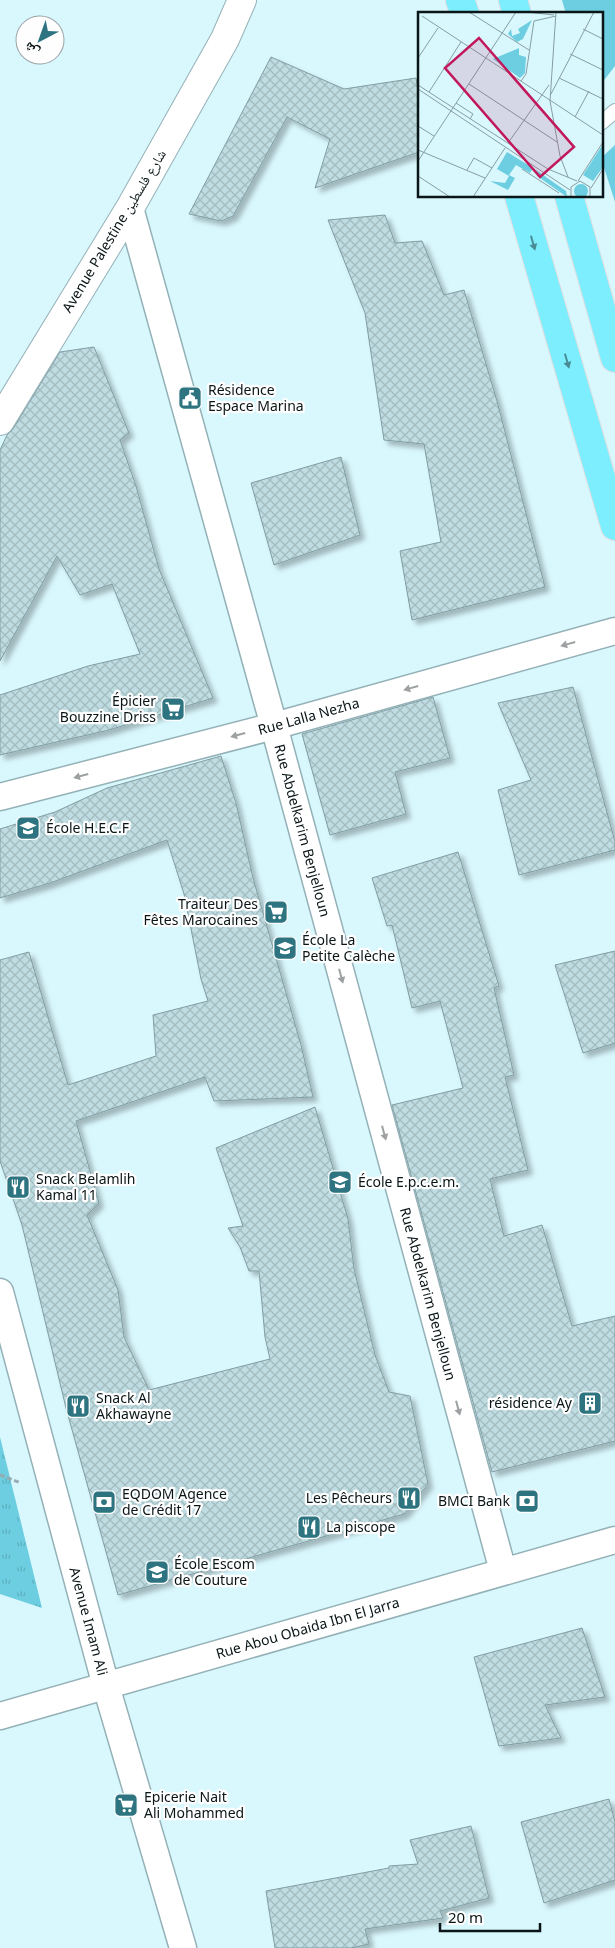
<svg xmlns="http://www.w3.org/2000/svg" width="615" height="1948" font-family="'Noto Sans','Noto Naskh Arabic',sans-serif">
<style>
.green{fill:#6ccee0}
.park{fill:url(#park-tufts)}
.building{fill:url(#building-cross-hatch);stroke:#819da2;filter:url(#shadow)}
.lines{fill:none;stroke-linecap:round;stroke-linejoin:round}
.lane-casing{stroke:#94b1b7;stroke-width:16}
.street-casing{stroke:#94b1b7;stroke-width:29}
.secondary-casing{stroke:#94b1b7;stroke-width:30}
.primary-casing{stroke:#dddedf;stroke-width:30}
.path{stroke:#95adb2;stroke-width:3;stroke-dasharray:5 2.5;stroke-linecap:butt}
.lane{stroke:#fff;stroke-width:14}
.street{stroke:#fff;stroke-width:26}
.secondary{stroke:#fff;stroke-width:28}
.primary{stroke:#7deefe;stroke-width:28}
.oneway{fill:#498c96}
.oneway2{fill:#9da1a2}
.labels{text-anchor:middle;stroke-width:4.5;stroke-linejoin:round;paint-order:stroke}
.street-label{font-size:14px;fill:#0a1517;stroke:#fefefe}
.poi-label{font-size:14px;fill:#0a1517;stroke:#fefefe;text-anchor:start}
.inset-road{fill:none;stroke:#869da2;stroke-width:1}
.view{fill:#c2185b;fill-opacity:0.15;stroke:#c2185b;stroke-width:2.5}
.inset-edge{fill:none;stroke:#0a1517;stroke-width:2.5}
</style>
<defs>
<pattern id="park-tufts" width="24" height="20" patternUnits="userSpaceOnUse" patternTransform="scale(1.25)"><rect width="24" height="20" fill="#6ccee0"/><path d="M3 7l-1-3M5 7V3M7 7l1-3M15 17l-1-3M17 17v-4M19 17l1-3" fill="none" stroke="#5cb0bf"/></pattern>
<pattern id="building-cross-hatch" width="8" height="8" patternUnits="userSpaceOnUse" patternTransform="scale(1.25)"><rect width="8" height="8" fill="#bedce1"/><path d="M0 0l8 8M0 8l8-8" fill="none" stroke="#a2bcc0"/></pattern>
<filter id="shadow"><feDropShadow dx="4.5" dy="4.5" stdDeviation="2.5" flood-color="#0004"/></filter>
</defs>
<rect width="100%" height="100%" fill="#d9f8fe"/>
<!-- green -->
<path class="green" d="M562,0H615V66L601,84V14H566Z
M615,145V202L601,158Z"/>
<!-- park -->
<path class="park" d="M0,1437L42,1608L0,1594Z"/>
<!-- building -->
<path class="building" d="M271,57L344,89L416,78L419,97V152L315,188L330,139L287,117L233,216L221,221L189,214Z
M385,215L395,243L422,241L444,295L464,290L497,401L545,587L412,620L400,551L441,542L424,444L384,440L365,313L328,220Z
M94,347L129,433L120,440L136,486L159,569L213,698L109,730L0,755V695L88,666L140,654L112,584L80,595L57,556L0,661V450L7,435L13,429L60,352Z
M341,457L360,535L274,565L251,483Z
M573,687L615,842V850L519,875L498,790L531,780L498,703Z
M433,697L450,758L395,772L406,814L330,835L302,734Z
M221,756L236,803L253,878L301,1045L313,1097L214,1101L205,1077L76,1121L99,1203L87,1215L118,1290L124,1337L149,1390L270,1359L265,1337L259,1271H249L240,1247L228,1228L243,1226L216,1148L315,1107L348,1219L354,1269L375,1355L389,1392L410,1396L428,1484L404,1514L118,1595L66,1408L22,1225L0,1161V960L29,952L68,1085L156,1056L153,1015L208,1001L201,979L184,894L167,840L50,883L0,898V829L55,812L107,788Z
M458,852L499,986L494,988L514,1075L505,1077L528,1170L490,1179L504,1236L542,1225L572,1326L615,1316V1441L492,1472L392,1105L463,1088L440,1001L412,1008L392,925L387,926L372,878Z
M615,951V1043L583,1053L555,965Z
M582,1628L605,1697L545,1705L561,1738L499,1746L474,1657Z
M609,1799L615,1822V1880L544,1903L521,1822Z
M471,1826L489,1898L440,1911L443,1918L365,1929L369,1944L351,1948H275L266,1891L389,1868V1866L418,1864L410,1840Z"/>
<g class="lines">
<!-- lane casing -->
<g class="lane-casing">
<path id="lane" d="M601,123L615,111"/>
</g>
<!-- street casing -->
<g class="street-casing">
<g id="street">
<path id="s1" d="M130,208L274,726L503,1571"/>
<path id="s2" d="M0,797L274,726L615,631"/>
<path id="s3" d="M0,1292L106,1686L183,1948"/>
<path id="s4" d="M0,1716L615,1540"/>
</g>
</g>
<!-- secondary casing -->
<g class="secondary-casing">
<path id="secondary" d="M0,421L130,208L225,39L242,0"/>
</g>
<!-- primary casing -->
<g class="primary-casing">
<path id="primary" d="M460,0L465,14
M513,0L517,14
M519,196L615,526
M569,196L615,358"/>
</g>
<!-- path -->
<path class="path" d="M0,1475L21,1483"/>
<!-- lane -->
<use href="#lane" class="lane"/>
<!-- street -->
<use href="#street" class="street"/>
<!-- secondary -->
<use href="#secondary" class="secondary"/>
<!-- primary -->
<use href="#primary" class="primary"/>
</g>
<!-- one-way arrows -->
<defs><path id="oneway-solid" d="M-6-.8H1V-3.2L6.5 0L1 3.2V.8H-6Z" transform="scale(1.25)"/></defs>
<g class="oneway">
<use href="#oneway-solid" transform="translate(533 243) rotate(74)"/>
<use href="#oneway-solid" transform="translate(567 361) rotate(74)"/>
</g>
<g class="oneway2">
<use href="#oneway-solid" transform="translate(568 644) rotate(164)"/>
<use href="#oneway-solid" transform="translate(411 688) rotate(164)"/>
<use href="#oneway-solid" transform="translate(238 735) rotate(165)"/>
<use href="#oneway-solid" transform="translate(81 776) rotate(165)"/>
<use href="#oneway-solid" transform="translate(341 976) rotate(75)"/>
<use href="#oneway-solid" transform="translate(384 1133) rotate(75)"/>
<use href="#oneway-solid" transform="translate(458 1408) rotate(75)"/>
</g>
<!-- icons -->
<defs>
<g id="civic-square" transform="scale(1.25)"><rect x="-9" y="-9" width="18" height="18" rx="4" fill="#2d7480" stroke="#fefefe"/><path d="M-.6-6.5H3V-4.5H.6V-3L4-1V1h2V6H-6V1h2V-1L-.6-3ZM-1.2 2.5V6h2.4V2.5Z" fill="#fff"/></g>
<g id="supermarket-square" transform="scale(1.25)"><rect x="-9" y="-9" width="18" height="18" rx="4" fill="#2d7480" stroke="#fefefe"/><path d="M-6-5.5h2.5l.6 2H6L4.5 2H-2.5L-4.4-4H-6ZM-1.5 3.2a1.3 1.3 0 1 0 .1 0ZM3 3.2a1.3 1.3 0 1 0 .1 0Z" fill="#fff"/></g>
<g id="school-square" transform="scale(1.25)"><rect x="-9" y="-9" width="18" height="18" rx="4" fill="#2d7480" stroke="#fefefe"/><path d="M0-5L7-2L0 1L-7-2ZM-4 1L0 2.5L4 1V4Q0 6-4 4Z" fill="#fff"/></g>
<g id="restaurant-square" transform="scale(1.25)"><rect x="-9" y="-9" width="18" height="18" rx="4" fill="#2d7480" stroke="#fefefe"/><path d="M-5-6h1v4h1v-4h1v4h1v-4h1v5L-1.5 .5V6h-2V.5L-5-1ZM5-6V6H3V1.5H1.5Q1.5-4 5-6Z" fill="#fff"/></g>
<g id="building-square" transform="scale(1.25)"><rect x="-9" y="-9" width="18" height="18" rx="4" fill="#2d7480" stroke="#fefefe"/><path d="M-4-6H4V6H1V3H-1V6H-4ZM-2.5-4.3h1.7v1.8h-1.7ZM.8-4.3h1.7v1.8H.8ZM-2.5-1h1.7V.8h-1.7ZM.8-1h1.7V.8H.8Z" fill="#fff"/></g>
<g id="bank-square" transform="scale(1.25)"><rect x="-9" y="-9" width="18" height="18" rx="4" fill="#2d7480" stroke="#fefefe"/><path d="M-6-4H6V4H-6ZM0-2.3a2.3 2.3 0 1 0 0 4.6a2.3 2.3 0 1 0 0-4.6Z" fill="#fff"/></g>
</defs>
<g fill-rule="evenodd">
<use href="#civic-square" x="190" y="398"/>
<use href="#supermarket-square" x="173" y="709"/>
<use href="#school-square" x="28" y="828"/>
<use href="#supermarket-square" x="276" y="912"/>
<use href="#school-square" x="285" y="948"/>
<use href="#school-square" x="340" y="1182"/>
<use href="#restaurant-square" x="18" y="1187"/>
<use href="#building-square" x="590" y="1403"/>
<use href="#restaurant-square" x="78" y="1406"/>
<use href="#restaurant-square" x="409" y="1498"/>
<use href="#bank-square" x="527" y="1501"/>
<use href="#bank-square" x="104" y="1502"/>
<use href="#restaurant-square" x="309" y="1527"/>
<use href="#school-square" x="157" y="1572"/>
<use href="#supermarket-square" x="126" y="1805"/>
</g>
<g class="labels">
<!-- street labels -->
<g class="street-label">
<text transform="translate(114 231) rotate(-59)" y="5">Avenue Palestine شارع فلسطين</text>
<text dy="5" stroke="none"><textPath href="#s2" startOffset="319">Rue Lalla Nezha</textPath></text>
<text dy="5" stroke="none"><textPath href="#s1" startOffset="646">Rue Abdelkarim Benjelloun</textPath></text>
<text dy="5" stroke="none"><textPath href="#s1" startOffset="1126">Rue Abdelkarim Benjelloun</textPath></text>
<text dy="5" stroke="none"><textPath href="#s3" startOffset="341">Avenue Imam Ali</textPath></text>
<text dy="5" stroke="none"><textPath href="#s4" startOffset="320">Rue Abou Obaida Ibn El Jarra</textPath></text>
</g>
<!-- poi labels -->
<g class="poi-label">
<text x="208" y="395">Résidence<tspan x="208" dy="16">Espace Marina</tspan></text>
<text x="156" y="706" text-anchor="end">Épicier<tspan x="156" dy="16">Bouzzine Driss</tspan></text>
<text x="46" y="833">École H.E.C.F</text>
<text x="258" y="909" text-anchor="end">Traiteur Des<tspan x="258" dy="16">Fêtes Marocaines</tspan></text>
<text x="302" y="945">École La<tspan x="302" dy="16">Petite Calèche</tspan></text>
<text x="36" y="1184">Snack Belamlih<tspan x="36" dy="16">Kamal 11</tspan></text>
<text x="358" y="1187">École E.p.c.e.m.</text>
<text x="96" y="1403">Snack Al<tspan x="96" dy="16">Akhawayne</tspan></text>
<text x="572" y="1408" text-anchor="end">résidence Ay</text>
<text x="122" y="1499">EQDOM Agence<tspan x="122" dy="16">de Crédit 17</tspan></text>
<text x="392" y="1503" text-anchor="end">Les Pêcheurs</text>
<text x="510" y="1506" text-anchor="end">BMCI Bank</text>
<text x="326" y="1532">La piscope</text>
<text x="174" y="1569">École Escom<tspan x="174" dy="16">de Couture</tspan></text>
<text x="144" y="1802">Epicerie Nait<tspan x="144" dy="16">Ali Mohammed</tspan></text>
</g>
</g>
<!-- overview -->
<g transform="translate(418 12)">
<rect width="185" height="185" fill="#d9f8fe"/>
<path d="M114,8L105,27L99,30L90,22L93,17L94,24L102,21L100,17ZM89,140L115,156L112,161L98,153L91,163L97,166L90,178L72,169L87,171L91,164L79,157ZM118,158L148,179L149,185L119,164Z" fill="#6ccee0"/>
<path d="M101,36V43L108,45L107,61L102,66L75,47ZM185,132V155L175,169L165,163ZM156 179a7 7 0 1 1 14 0a7 7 0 1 1-14 0Z" fill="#6ccee0"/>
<path class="inset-road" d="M51,0L111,38M108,0L136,3M138,0L132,89L142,144L150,165M4,4L185,123M165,17L185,27M152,42L185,58M0,46L20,16M141,66L185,87M103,69L108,62L116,9L138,4M51,72L139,130M0,73L130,157L159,169M0,77L152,178M11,80L43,30M133,82L176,0M38,91L55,102L52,107M157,105L171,79M0,114L16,124M90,131L131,73M0,138L67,166M0,149L98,0M104,157L141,181M49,158L56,146L74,156M0,164L32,185M160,169L185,130M173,176L185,157M55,185L87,136M153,185V175L162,169L172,175V185"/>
<path class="view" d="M61,26L156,135L122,165L27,56Z"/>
<rect width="185" height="185" class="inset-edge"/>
</g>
<!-- north arrow -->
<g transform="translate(40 40) rotate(221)"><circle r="24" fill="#fefefe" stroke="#9ca1a2"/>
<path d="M0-4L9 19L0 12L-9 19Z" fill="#2d7480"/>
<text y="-8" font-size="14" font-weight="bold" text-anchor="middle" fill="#0a1517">ش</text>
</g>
<!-- scale -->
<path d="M440 1923v8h100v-8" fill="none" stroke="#0a1517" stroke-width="2.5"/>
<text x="448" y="1923" font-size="15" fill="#0a1517" stroke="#fefefe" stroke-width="4" paint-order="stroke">20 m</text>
</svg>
